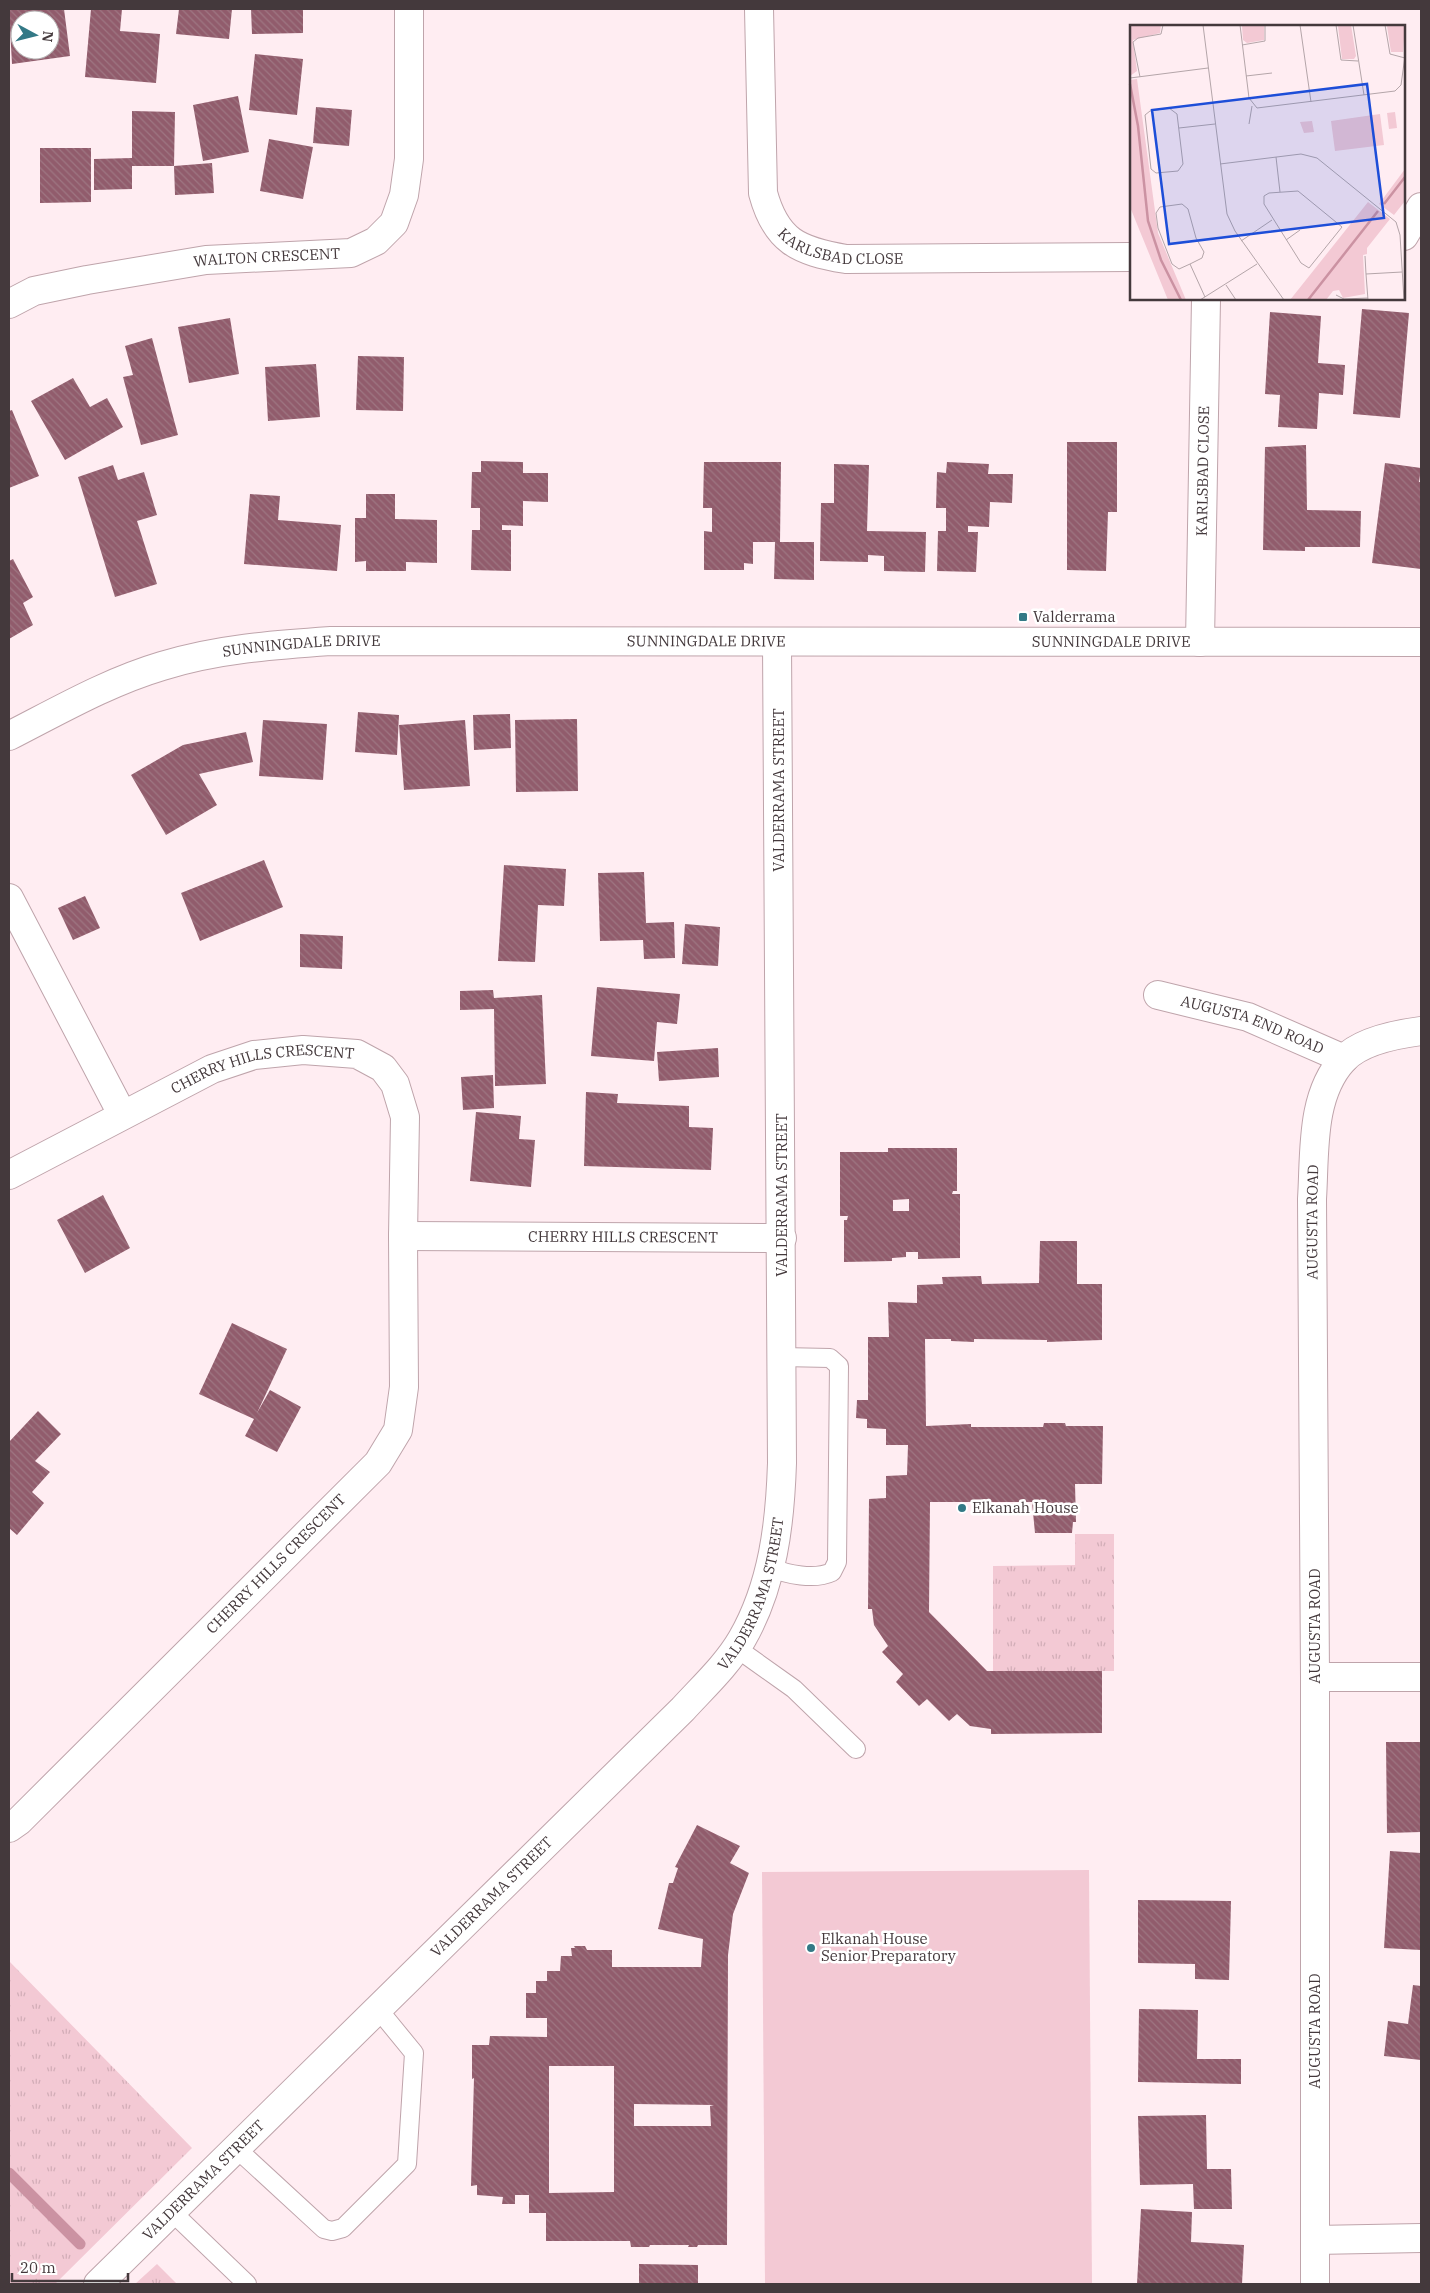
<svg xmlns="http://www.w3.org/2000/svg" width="1430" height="2293" font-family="'IBM Plex Serif',serif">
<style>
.park{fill:url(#park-tufts)}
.pitch{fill:#f3c9d4}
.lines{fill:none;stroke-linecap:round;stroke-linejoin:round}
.stream{stroke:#cb92a2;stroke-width:11}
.building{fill:url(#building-back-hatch);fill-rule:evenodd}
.lane-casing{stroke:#bfa4ab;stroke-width:20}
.street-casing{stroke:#bfa4ab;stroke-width:30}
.secondary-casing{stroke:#bfa4ab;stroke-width:30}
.lane{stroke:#fff;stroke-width:18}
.street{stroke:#fff;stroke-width:28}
.secondary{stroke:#fff;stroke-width:28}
.poi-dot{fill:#337986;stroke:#fff;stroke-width:2}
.labels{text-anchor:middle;stroke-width:5;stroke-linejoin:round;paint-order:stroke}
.street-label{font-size:15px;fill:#44393c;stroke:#fff}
.poi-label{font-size:15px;fill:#44393c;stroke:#fff;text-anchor:start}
.inset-river{fill:none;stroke:#cb92a2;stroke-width:2.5}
.inset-road{fill:none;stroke:#b4a5a9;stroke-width:1}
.view{fill:#1d4ed8;fill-opacity:0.15;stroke:#1d4ed8;stroke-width:2.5}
.inset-edge{fill:none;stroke:#44393c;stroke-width:2.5}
</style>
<defs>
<pattern id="park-tufts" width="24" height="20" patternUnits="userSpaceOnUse" patternTransform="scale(1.25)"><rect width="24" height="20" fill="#f3c9d4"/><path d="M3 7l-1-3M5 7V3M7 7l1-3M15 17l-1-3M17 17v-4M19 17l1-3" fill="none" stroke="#d2adb7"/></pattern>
<pattern id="building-back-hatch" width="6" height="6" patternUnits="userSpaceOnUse" patternTransform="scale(1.25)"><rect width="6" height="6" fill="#915c6c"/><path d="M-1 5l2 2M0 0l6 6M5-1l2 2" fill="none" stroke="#9e7682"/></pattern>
</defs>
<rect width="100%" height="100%" fill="#ffedf2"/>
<!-- park -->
<path class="park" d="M1075,1534H1114V1671H993V1566L1075,1565Z
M9,1961L192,2148L55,2284H9Z
M157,2264L177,2284H135Z"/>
<!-- pitch -->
<path class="pitch" d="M1089,1870L1092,2284H765L762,1872Z"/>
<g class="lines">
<!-- stream -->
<path class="stream" d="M9,2173L80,2244"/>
</g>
<!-- building -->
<path class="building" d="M20,9H64L70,56L12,64L9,10ZM20,20H50V50H20Z
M91,9H122L120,31L160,34L156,83L85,77Z
M179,9H232L229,39L176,34Z
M251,9H303V33L252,34Z
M255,54L303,59L297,115L249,110Z
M238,96L249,152L203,161L193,105Z
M316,107L352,110L349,146L313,143Z
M132,111L175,112L174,166H132V189L94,190V159L132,158Z
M269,139L313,147L303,199L260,191Z
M40,148H91V202L40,203Z
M212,163L214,193L175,195L174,166Z
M1362,309L1409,313L1400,418L1353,414Z
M1270,312L1321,316L1318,363L1345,365L1343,395L1319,393L1317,429L1278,427L1280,395L1265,394Z
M230,318L239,374L189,383L178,327Z
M152,338L178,435L141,445L123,377L133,375L125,346Z
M358,356L404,357L403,411L356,410Z
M316,364L320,417L268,421L265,367Z
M73,378L90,407L107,398L123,427L65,460L31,401Z
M12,410L39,476L9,488V411Z
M1067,442H1117V512H1108L1106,571L1067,570Z
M1306,445L1307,510L1361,511L1360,547H1305V551L1263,550L1265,447Z
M481,461L523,462V473H548V502L523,501V526L502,525V530H511V571L471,570L472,530H480V508H471L472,472H481Z
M704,462H781L780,542H814V580L774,579L775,542H753V564L744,563V570H704V531L712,532V508H703Z
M947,462L989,464L988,474H1013L1012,503L990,502L989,527L968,526V532H978L976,572L937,571L938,531H946V508H936L937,472L946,473Z
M1385,463L1421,468L1419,482H1421V569L1372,563Z
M834,464L869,465L867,531L926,532L925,572L884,571V556L868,555V562L820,561L821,503H834Z
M113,465L118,480L144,472L157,515L137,521L157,584L115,597L78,477Z
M250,494L280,496L278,520L341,525L337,571L244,564Z
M366,494H395V519L437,520V563L406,562V571H366V561L355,562V518H366Z
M13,559L33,597L23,603L33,625L9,639V561Z
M358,712L399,715L397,755L355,752Z
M510,714L511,748L474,750L473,715Z
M577,719L578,791L516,792L515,720Z
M263,720L327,724L323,780L259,776Z
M465,720L470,786L404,790L399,725Z
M246,732L253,762L199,774L217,805L166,835L131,775L183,745Z
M264,860L283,907L200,941L181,893Z
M504,865L566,869L564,906L538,905L535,962L498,961Z
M644,872L646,923L674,922L675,958L644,959L643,940L600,941L598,873Z
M85,896L100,928L73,940L58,908Z
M685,924L720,927L718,966L682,964Z
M300,934L343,936L342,969L300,967Z
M597,987L680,994L677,1024L657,1022L654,1061L591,1056Z
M493,990L494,998L542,995L546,1084L495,1086L494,1009L460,1010V991Z
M718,1048L719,1077L659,1081L657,1052Z
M493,1075L494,1108L463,1110L461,1077Z
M586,1092L618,1094L617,1103L689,1106V1127L713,1128L711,1170L584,1166Z
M476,1112L521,1116L519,1139L535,1140L531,1187L470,1181Z
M888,1148H957V1191H953L952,1194H960V1258L918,1259V1252H906V1257L892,1258V1261L844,1262V1220H847L848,1216H840V1152H888ZM909,1199V1211H893V1200Z
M103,1195L130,1248L85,1273L57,1220Z
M1040,1241H1077V1284H1102V1340L1047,1342V1340L974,1339V1342L951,1341V1339H925L926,1426L971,1424V1427H1043L1044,1423H1065L1066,1426H1103L1102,1484H1075L1076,1522H1073L1072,1533H1035L1032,1502H930L929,1612L987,1671H1102V1733L991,1734V1729L970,1726L957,1714L949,1721L927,1699L919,1706L896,1682L903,1674L882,1652L888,1646L874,1625L872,1609H868L869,1499L886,1498V1476L907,1475L908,1445H886V1429L867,1428V1419L856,1418L857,1400H868V1337H889L888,1302L917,1303V1285L943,1284L942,1277L981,1276L982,1284L1039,1283Z
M232,1323L287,1349L257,1413L270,1390L301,1407L277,1452L245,1436L254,1419L199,1394Z
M38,1411L61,1434L35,1461L50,1472L32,1492L44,1503L17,1535L9,1528V1442Z
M1386,1742H1421V1832L1387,1833Z
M697,1825L740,1846L730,1863L749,1873L733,1914L728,1955L727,2245H698L697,2247H688L689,2245H650L649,2247H631L630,2241H546V2213H529V2195H515V2204H502L503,2197L477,2195V2185L471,2186L474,2078L472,2079V2045H489L490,2036L547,2037V2018H526V1993H536V1981H547V1971H560L561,1956H572L571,1948H575L574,1946H585L587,1950H612V1967H701L703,1939L658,1929L669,1883H673L678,1868L675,1867ZM549,2066H614V2192L549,2193ZM634,2104L714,2105L710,2106L711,2126H634Z
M1390,1851L1421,1853V1950L1384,1948Z
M1138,1900L1231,1901L1229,1980L1195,1979V1964L1138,1963Z
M1413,1985L1421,1986V2060L1384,2056L1388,2021L1408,2024Z
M1139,2009L1198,2010L1197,2059H1241V2084L1138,2082Z
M1206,2115L1207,2169H1231L1232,2209H1194L1193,2184L1140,2185L1138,2116Z
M1141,2209L1192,2212L1191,2242L1244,2245L1242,2284H1137Z
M639,2264L698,2265V2284H639Z"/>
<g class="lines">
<!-- lane casing -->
<g class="lane-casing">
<path id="lane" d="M770,1567C787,1575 815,1580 832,1572L837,1562L839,1366L830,1358L782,1357
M735,1647L794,1689L856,1749
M237,2149L324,2229L332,2231L343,2228L407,2164L414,2053L378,2009
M172,2212L247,2284"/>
</g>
<!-- street casing -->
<g class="street-casing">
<g id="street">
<path id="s1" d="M759,9L763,193C776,241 798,251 846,259L1131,257"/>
<path d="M1404,236L1421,207"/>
<path id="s2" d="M9,304L34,291L87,280L206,260L351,253L376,241L394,223L404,195L409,159V9"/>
<path id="s3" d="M1200,642L1206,299"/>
<path d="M9,898L122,1114"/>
<path id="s4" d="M1158,995L1248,1017L1344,1059"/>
<path id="s5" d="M9,1175L212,1069L254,1055L303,1050L357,1054L383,1068L395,1084L405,1117L403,1236L404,1387L398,1430L378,1463L19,1821L9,1828"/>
<path id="s6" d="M403,1236L782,1238"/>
<path d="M1315,1677H1421"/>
<path d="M1315,2240L1421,2238"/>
<path id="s7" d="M98,2284L683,1709C703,1687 727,1665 742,1639C773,1585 780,1524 782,1463L777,643"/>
<path id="s8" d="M1315,2284V1677L1312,1199C1315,1154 1310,1096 1343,1060C1360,1041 1398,1034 1421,1031"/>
</g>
</g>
<!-- secondary casing -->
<g class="secondary-casing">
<g id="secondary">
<path id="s9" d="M9,736C58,711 108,682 162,666C217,649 273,645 331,641L1421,642"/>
</g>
</g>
<!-- lane -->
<use href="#lane" class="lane"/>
<!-- street -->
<use href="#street" class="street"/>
<!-- secondary -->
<use href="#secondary" class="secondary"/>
</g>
<!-- markers -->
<g class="poi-dot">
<rect x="1018" y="612" width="10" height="10" rx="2.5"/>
<circle cx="962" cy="1508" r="5"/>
<circle cx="811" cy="1948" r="5"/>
</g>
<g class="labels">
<!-- street labels -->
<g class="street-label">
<text dy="5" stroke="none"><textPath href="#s1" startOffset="291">KARLSBAD CLOSE</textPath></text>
<text dy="5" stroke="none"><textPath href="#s2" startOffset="264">WALTON CRESCENT</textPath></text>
<text dy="5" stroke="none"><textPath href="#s3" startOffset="171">KARLSBAD CLOSE</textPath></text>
<text dy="5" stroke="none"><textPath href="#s9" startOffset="715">SUNNINGDALE DRIVE</textPath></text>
<text dy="5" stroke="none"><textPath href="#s9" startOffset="1120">SUNNINGDALE DRIVE</textPath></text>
<text dy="5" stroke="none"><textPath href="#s9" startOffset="310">SUNNINGDALE DRIVE</textPath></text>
<text transform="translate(779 790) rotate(-90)" y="5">VALDERRAMA STREET</text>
<text dy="5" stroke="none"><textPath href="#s4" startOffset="99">AUGUSTA END ROAD</textPath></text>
<text dy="5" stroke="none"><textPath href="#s5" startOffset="279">CHERRY HILLS CRESCENT</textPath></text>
<text transform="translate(782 1195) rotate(-90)" y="5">VALDERRAMA STREET</text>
<text dy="5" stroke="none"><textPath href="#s8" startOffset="1062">AUGUSTA ROAD</textPath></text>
<text dy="5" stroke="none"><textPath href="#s6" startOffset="220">CHERRY HILLS CRESCENT</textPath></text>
<text transform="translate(276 1564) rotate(-45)" y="5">CHERRY HILLS CRESCENT</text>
<text dy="5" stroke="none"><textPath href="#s7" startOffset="958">VALDERRAMA STREET</textPath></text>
<text transform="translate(1315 1626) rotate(-90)" y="5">AUGUSTA ROAD</text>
<text dy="5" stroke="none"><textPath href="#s7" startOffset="552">VALDERRAMA STREET</textPath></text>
<text transform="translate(1315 2031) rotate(-90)" y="5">AUGUSTA ROAD</text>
<text dy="5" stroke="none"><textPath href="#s7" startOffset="148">VALDERRAMA STREET</textPath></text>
</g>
<!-- poi labels -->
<g class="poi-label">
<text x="1033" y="622">Valderrama</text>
<text x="972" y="1513">Elkanah House</text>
<text x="821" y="1944">Elkanah House<tspan x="821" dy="17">Senior Preparatory</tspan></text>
</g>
</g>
<!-- overview -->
<g transform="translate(1130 25)">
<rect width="275" height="275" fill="#ffedf2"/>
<path d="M0,0H31L30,8L3,15L7,46L0,51ZM134,0V15L117,18L113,15L112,1ZM221,0L226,31L224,34H212L208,1ZM275,0L273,27H261L257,1ZM7,54L28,208L56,275H38L0,182V55ZM182,96L184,107L174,108L170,97ZM275,144V176L264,190L249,179ZM238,177L260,194L237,223V229L233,230L235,269L213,273L209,265L203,266L196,275H160Z" fill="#f3c9d4"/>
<path d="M265,87L267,103L259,104L257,88ZM250,89L254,120L205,126L201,96Z" fill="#f3c9d4"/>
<path class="inset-river" d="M0,59L8,101L18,196L31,235L51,275M254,179L275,152M178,275L248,186"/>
<path class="inset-road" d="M73,0L97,189L105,206L154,275M110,0L119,73L127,83L265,66L271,60L275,31M170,0L181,77M206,0L211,35L228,36M223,0L234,70M255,0L260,29L275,33M112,20L135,16V0M116,51L142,48M10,52L3,17L8,13L31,9L33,0M0,53L78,43M39,83L47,89L53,139L48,146L26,148L21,144L15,90L20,86ZM119,99L122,81M49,103L85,99M146,132L150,167M90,139L171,129L187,133L266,197L270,210L274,275M168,166L212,202L179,243L171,238L134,179V171L139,168ZM156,215L170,205M111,216L142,195M235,231L236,249M60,239L49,244L42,239L28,203L26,188L30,182L52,179L58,184L66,213L74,227L72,233L60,239L75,272M96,260L106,275M206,270L214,274L238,273M70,275L127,239M238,275L236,249L272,247"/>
<path class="view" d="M237,59L254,193L39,219L22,85Z"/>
<rect width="275" height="275" class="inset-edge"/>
</g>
<!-- border -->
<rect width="1430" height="2293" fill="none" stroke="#44393c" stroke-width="20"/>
<!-- north arrow -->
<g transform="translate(35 35) rotate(97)"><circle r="24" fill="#ffffff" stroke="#b4b0b1"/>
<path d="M0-4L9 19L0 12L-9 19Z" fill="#337986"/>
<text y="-8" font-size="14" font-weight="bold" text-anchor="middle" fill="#44393c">N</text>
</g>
<!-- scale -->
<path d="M12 2273v8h116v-8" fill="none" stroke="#44393c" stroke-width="2.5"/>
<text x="20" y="2273" font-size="15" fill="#44393c" stroke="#ffffff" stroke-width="4" paint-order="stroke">20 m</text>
</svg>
